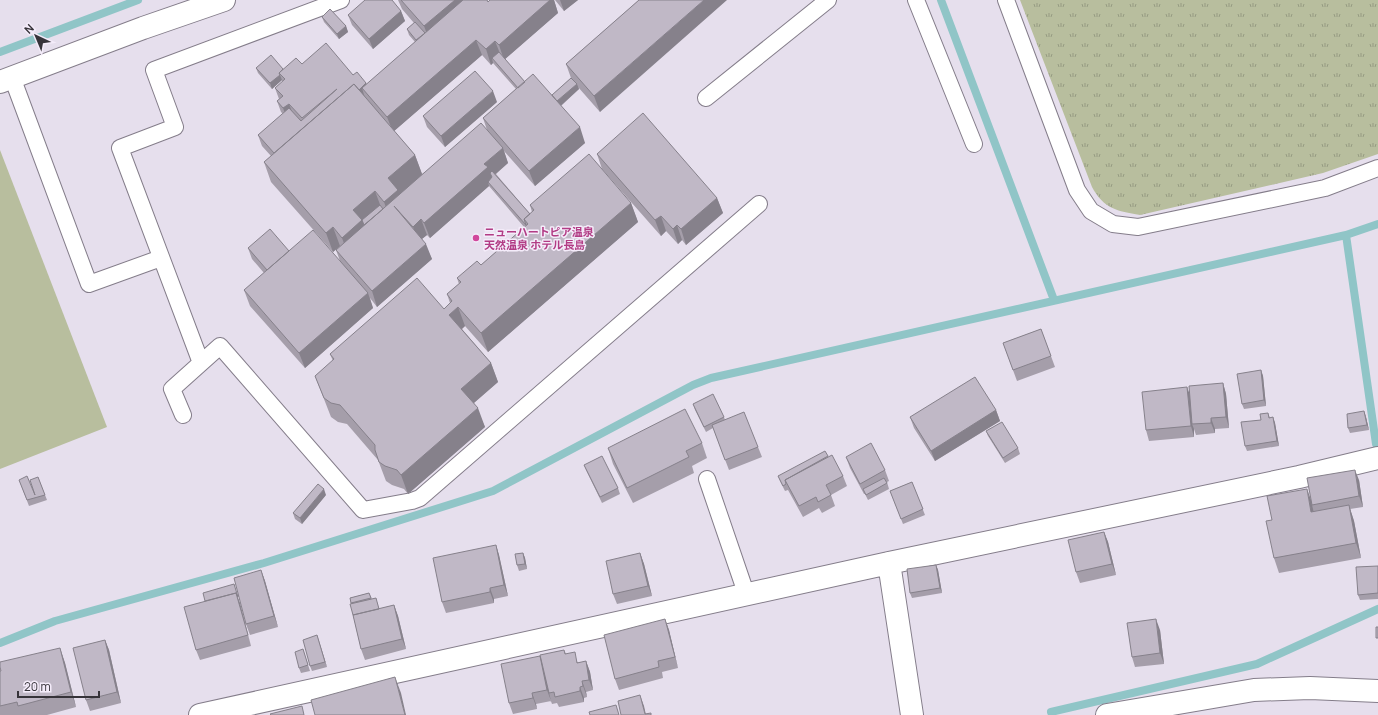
<svg xmlns="http://www.w3.org/2000/svg" width="1378" height="715" font-family="Manrope,'Noto Sans JP',sans-serif">
<style>
.grass{fill:url(#grass-tufts)}
.garden{fill:#b8be9e}
.lines{fill:none;stroke-linecap:round;stroke-linejoin:round}
.stream{stroke:#90c5c7;stroke-width:8}
.service-casing{stroke:#847d8a;stroke-width:18}
.minor-casing{stroke:#847d8a;stroke-width:24}
.service{stroke:#fff;stroke-width:16}
.minor{stroke:#fff;stroke-width:22}
.wall{fill:#a59eaa;fill-rule:evenodd}
.shaded-wall{fill:#86818b}
.building{fill:#c0b8c6;stroke:#86818b}
.hotel-dot{fill:#d1479c;stroke:#f4ecfa;stroke-width:1.5}
.labels{text-anchor:middle;stroke-width:3;stroke-linejoin:round;paint-order:stroke}
.hotel-label{font-size:11px;font-weight:bold;fill:#b23c85;stroke:#f4ecfa;text-anchor:start}
</style>
<defs>
<pattern id="grass-tufts" width="24" height="20" patternUnits="userSpaceOnUse"><rect width="24" height="20" fill="#b8be9e"/><path d="M3 7l-1-3M5 7V3M7 7l1-3M15 17l-1-3M17 17v-4M19 17l1-3" fill="none" stroke="#969b82"/></pattern>
</defs>
<rect width="100%" height="100%" fill="#e6dfed"/>
<!-- grass -->
<path class="grass" d="M1020,0H1378V154L1323,173L1140,215C1117,211 1104,209 1092,187Z"/>
<!-- garden -->
<path class="garden" d="M0,150L107,427L0,469Z"/>
<g class="lines">
<!-- stream -->
<path class="stream" d="M941,0L1054,300
M0,52L138,0
M1346,235L1378,224
M0,643L55,621L264,563L493,491L693,385L711,378L1346,235L1376,444
M1051,712L1257,664L1378,609"/>
<!-- service casing -->
<g class="service-casing">
<path id="service" d="M916,0L974,144
M1006,0L1077,190L1091,211L1113,224L1138,227L1325,188L1378,168
M12,77L89,284L161,258
M706,98L828,0
M201,363L120,148L175,127L154,70L341,0
M183,415L172,389L220,346L363,510L412,501L420,498L759,204
M707,479L747,596"/>
</g>
<!-- minor casing -->
<g class="minor-casing">
<path id="minor" d="M0,82L143,28L224,0
M889,563L912,715
M200,715L889,563L1299,477L1378,458
M1107,715L1254,690L1310,688L1378,691"/>
</g>
<!-- service -->
<use href="#service" class="service"/>
<!-- minor -->
<use href="#minor" class="minor"/>
</g>
<!-- wall -->
<path class="wall" d="M398,0H487L488,2L490,0H554L558,13L505,59L525,82L552,95L571,78L566,64L639,0L600,112L578,87L579,89L561,106L585,143L535,186L504,151L508,163L496,174L530,214L532,212L530,205L631,203L638,222L488,352L465,326L462,329L491,363L498,382L474,403L485,427L408,494L404,489L392,485L386,481L378,460L347,424L338,422L331,417L315,376L333,361L330,354L444,309L450,303L447,294L459,284L457,278L481,265L524,227L489,186L430,238L427,235L422,239L432,259L377,307L370,298L373,308L305,368L250,306L244,290L264,273L252,259L248,248L289,251L340,261L336,250L340,246L333,252L271,182L264,162L271,156L262,146L258,135L283,114L281,112L277,101L279,99L275,88L282,82V80L272,89L258,73L256,68L283,69L302,64L353,75L366,83L367,84L415,42L409,35L407,29L414,23L402,9ZM482,55L491,65L493,63L516,89L483,118L487,130L422,174L415,155L394,131Z
M555,0H578L564,11Z
M401,11L405,21L373,49L352,25L348,15Z
M322,17L346,26L348,32L339,39L324,22Z
M497,102L445,147L427,127L423,116Z
M597,154L717,198L723,213L686,245L682,240L678,244L666,231L661,236L602,169Z
M1041,329L1055,367L1017,381L1003,343Z
M1261,370L1263,376L1266,406L1244,409L1242,404Z
M1223,383L1226,394L1229,428L1215,429V433L1196,435L1194,429V437L1149,441L1146,430L1187,387L1189,394Z
M693,404L724,417L725,420L758,447L762,457L729,470L713,428L706,432L695,410Z
M996,410L1000,421L935,461L914,428L910,417Z
M1364,411L1366,417L1369,430L1350,433L1348,428Z
M1268,413L1270,418L1273,417L1275,423L1279,446L1247,451L1245,446L1261,420Z
M986,431L1018,448L1020,454L1005,463L988,436Z
M702,443L707,458L692,466L694,473L633,503L613,464L608,448Z
M828,456L843,476L847,486L831,495L835,506L822,513L819,508L803,517L788,490L785,491L780,481L778,476Z
M846,457L885,470L889,481L887,482L889,489L868,500L865,494H864L850,468Z
M584,465L618,488L620,494L602,503L586,470Z
M38,477L47,500L29,506L19,480L35,495Z
M1359,480L1363,507L1350,509L1354,521L1361,558L1279,573L1274,558L1272,520L1311,500Z
M912,482L925,515L903,524L890,491Z
M326,495L302,524L295,519L293,513Z
M1104,532L1108,542L1116,575L1080,583L1076,572Z
M496,545L499,555L508,596L494,599V603L446,613L442,602Z
M523,553L525,558L527,569L519,571L517,565Z
M640,553L644,564L652,596L617,604L613,594Z
M936,565L938,570L942,593L912,598L910,593Z
M1378,566V599L1360,600L1358,595Z
M261,570L265,581L278,627L250,635L246,624Z
M234,584L251,646L200,660L196,650L205,601Z
M369,593L372,599L376,598L379,609L394,605L398,616L406,649L365,660L361,649L353,615L350,598Z
M665,619L669,630L678,668L662,672L663,678L619,690L615,679Z
M1160,630L1164,664L1135,667L1132,657Z
M317,635L327,667L312,671L310,666Z
M105,640L109,650L121,703L90,711L86,700Z
M60,648L65,663L76,707L47,715H0V671Z
M303,649L310,671L301,673L299,668Z
M564,650L566,654L579,663L586,661L590,672L593,690L586,692L587,697L584,698V702L559,707L557,703L552,704L549,696L551,701L536,704L537,709L513,714L509,703L540,656L542,662Z"/>
<!-- shaded-wall -->
<path class="shaded-wall" d="M455,0H478L430,42L424,26Z
M550,0H554L558,13L504,60L499,45Z
M560,0H578L564,11Z
M704,0H727L600,112L594,96Z
M401,11L405,21L373,49L369,39Z
M346,26L348,32L339,39L337,34Z
M476,40L482,55L393,132L387,117Z
M495,41L501,56L492,58L493,63L491,65L486,49Z
M280,75L282,80L272,89L270,83Z
M366,83L370,94L362,88L365,98L279,159Z
M577,84L579,89L557,109L555,103Z
M493,91L497,102L445,147L441,136Z
M289,104L293,114L287,119L283,108Z
M580,127L585,143L535,186L529,171Z
M503,148L508,163L492,177L491,176L493,183L488,182L489,186L430,238L424,223L484,164Z
M415,155L422,174L391,221L384,202L388,178Z
M375,191L382,210L349,257L342,238L353,210Z
M717,198L723,213L686,245L681,229Z
M631,203L638,222L488,352L481,333Z
M661,216L666,231L661,236L655,220Z
M421,219L427,235L418,242L413,227Z
M677,225L682,240L678,244L673,229Z
M333,227L340,246L333,252L326,233Z
M426,244L432,259L377,307L372,291Z
M368,293L373,308L305,368L299,353Z
M458,307L465,326L456,334L449,315Z
M491,363L498,382L468,408L461,389Z
M1261,370L1263,376L1266,406L1264,400Z
M1223,383L1226,394L1229,428L1226,417Z
M1187,387L1191,398L1192,424L1194,429V437L1191,426Z
M478,408L485,427L408,494L401,475Z
M996,410L1000,421L935,461L931,451Z
M1364,411L1366,417L1369,430L1367,425Z
M1273,417L1275,423L1279,446L1277,441Z
M1211,418L1215,429V433L1211,423Z
M1355,470L1359,480L1363,507L1359,496Z
M324,489L326,495L302,524L300,518Z
M1307,489L1313,505H1312L1313,509L1317,528L1311,512Z
M1349,505L1354,521L1361,558L1356,543Z
M1104,532L1108,542L1116,575L1112,564Z
M496,545L499,555L508,596L504,585Z
M523,553L525,558L527,569L525,564Z
M640,553L644,564L652,596L648,586Z
M936,565L938,570L942,593L940,588Z
M261,570L265,581L278,627L274,616Z
M490,588L494,599V603L490,592Z
M236,593L240,603L251,646L248,635Z
M394,605L398,616L406,649L402,639Z
M665,619L669,630L678,668L675,657Z
M1156,619L1160,630L1164,664L1160,653Z
M317,635L319,641L327,667L325,662Z
M105,640L109,650L121,703L117,692Z
M60,648L65,663L76,707L71,692Z
M540,656L543,667L551,701L547,690Z
M586,661L590,672L593,690L589,680Z
M395,677L401,693L406,715H405Z
M582,681L586,692L587,697L583,686Z
M580,687L584,698V702L580,691Z
M532,693L536,704L537,709L533,698Z
M640,695L644,706L646,715H645Z"/>
<!-- building -->
<path class="building" d="M365,0H392L401,11L369,39L348,15Z
M401,0H455L424,26Z
M463,0H487L488,2L490,0H550L499,45L495,41L486,49L476,40L387,117L362,88Z
M639,0H704L594,96L566,64Z
M330,9L346,26L337,34L322,17Z
M415,22L425,33L416,40L407,29Z
M326,43L353,75L357,72L366,83L359,90L354,84L274,153L258,135L289,108L301,121L337,89L302,118L289,104L283,108L277,101L283,96L275,88L285,79L279,73L296,58L302,64Z
M499,52L525,82L518,88L492,58Z
M271,55L283,69L279,73L280,75L270,83L256,68Z
M475,71L493,91L441,136L423,116Z
M533,74L580,127L529,171L483,118Z
M571,78L577,84L557,101L552,95Z
M354,84L415,155L388,178L398,190L384,202L375,191L353,210L362,220L342,238L333,227L326,233L264,162Z
M643,113L717,198L681,229L677,225L673,229L661,216L655,220L597,154Z
M481,123L503,148L484,164L488,167L424,223L421,219L413,227L394,206L426,244L372,291L336,250Z
M589,154L631,203L481,333L458,307L449,315L491,363L461,389L478,408L401,475L397,470L385,466L379,462L375,450V445L340,405L331,403L324,398L315,376L334,359L330,354L417,278L444,309L452,301L447,294L461,282L457,278L477,261L481,265L528,224L524,219L534,210L530,205Z
M492,171L530,214L524,219L526,225L488,182L492,177L490,173Z
M380,205L383,209L364,225L362,220Z
M270,229L289,251L267,270L248,248Z
M313,230L368,293L299,353L244,290Z
M1041,329L1051,356L1013,370L1003,343Z
M1261,370L1264,400L1242,404L1237,374Z
M975,377L996,410L931,451L910,417Z
M1223,383L1226,417L1211,418V423L1192,424L1189,386Z
M1187,387L1191,426L1146,430L1142,392Z
M713,394L724,417L704,427L693,404Z
M685,409L702,443L686,451L689,457L627,488L608,448Z
M1364,411L1367,425L1348,428L1347,414Z
M744,412L758,447L725,460L712,425Z
M1268,413L1269,418L1273,417L1277,441L1245,446L1241,422L1261,420L1260,414Z
M1002,422L1018,448L1003,458L986,431Z
M871,443L885,470L860,484L846,457Z
M825,451L828,456L785,480L786,484L783,486L778,476Z
M832,455L843,476L826,485L831,495L818,502L816,497L799,506L785,480Z
M602,456L618,488L600,497L584,465Z
M1355,470L1359,496L1312,505L1307,478Z
M27,476L35,495L30,480L38,477L45,495L27,500L19,480Z
M884,478L887,483L866,495L863,489Z
M912,482L923,509L901,519L890,491Z
M318,484L324,489L300,518L293,513Z
M1307,489L1311,512L1349,505L1356,543L1274,558L1266,521L1272,520L1267,496Z
M1104,532L1112,564L1076,572L1068,540Z
M496,545L504,585L490,588V592L442,602L433,558Z
M523,553L525,564L517,565L515,554Z
M640,553L648,586L613,594L606,561Z
M936,565L940,588L910,593L907,569Z
M1378,566V593L1358,595L1356,567Z
M261,570L274,616L246,624L234,578Z
M234,584L238,597L236,593L205,601L203,593Z
M236,593L248,635L196,650L184,607Z
M369,593L371,598L351,603L350,598Z
M376,598L379,609L353,615L350,604Z
M394,605L402,639L361,649L353,615Z
M665,619L675,657L658,661L659,667L615,679L604,635Z
M1156,619L1160,653L1132,657L1127,623Z
M1376,627H1378V638H1376Z
M317,635L325,662L310,666L303,640Z
M105,640L117,692L86,700L73,648Z
M60,648L71,692L18,706L17,702L0,706V671H1L0,667V662Z
M303,649L308,665L299,668L295,652Z
M564,650L565,654L575,652L577,663L586,661L589,680L582,681L583,686L580,687V691L555,697L554,692L549,693L540,655Z
M540,656L547,690L532,693L533,698L509,703L501,664Z
M395,677L405,715H315L311,700Z
M640,695L645,714L651,713V715H621L618,701Z
M616,705L619,715H590L589,712Z
M302,706L304,715H271L270,714Z"/>
<!-- markers -->
<circle class="hotel-dot" cx="476" cy="238" r="4"/>
<g class="labels">
<!-- hotel labels -->
<g class="hotel-label">
<text x="484" y="236">ニューハートピア温泉<tspan x="484" dy="13">天然温泉 ホテル長島</tspan></text>
</g>
</g>
<!-- north arrow -->
<g transform="translate(36 36) rotate(316)" stroke="#f4ecfa" stroke-width="3" paint-order="stroke">
<path d="M0-3L7 15L0 10L-7 15Z" fill="#363339"/>
<text y="-6" font-size="11" font-weight="bold" text-anchor="middle" fill="#363339">N</text>
</g>
<!-- scale -->
<path d="M18 691v6h81v-6" fill="none" stroke="#363339" stroke-width="2"/>
<text x="24" y="691" font-size="12" fill="#363339" stroke="#f4ecfa" stroke-width="3" paint-order="stroke">20 m</text>
</svg>
